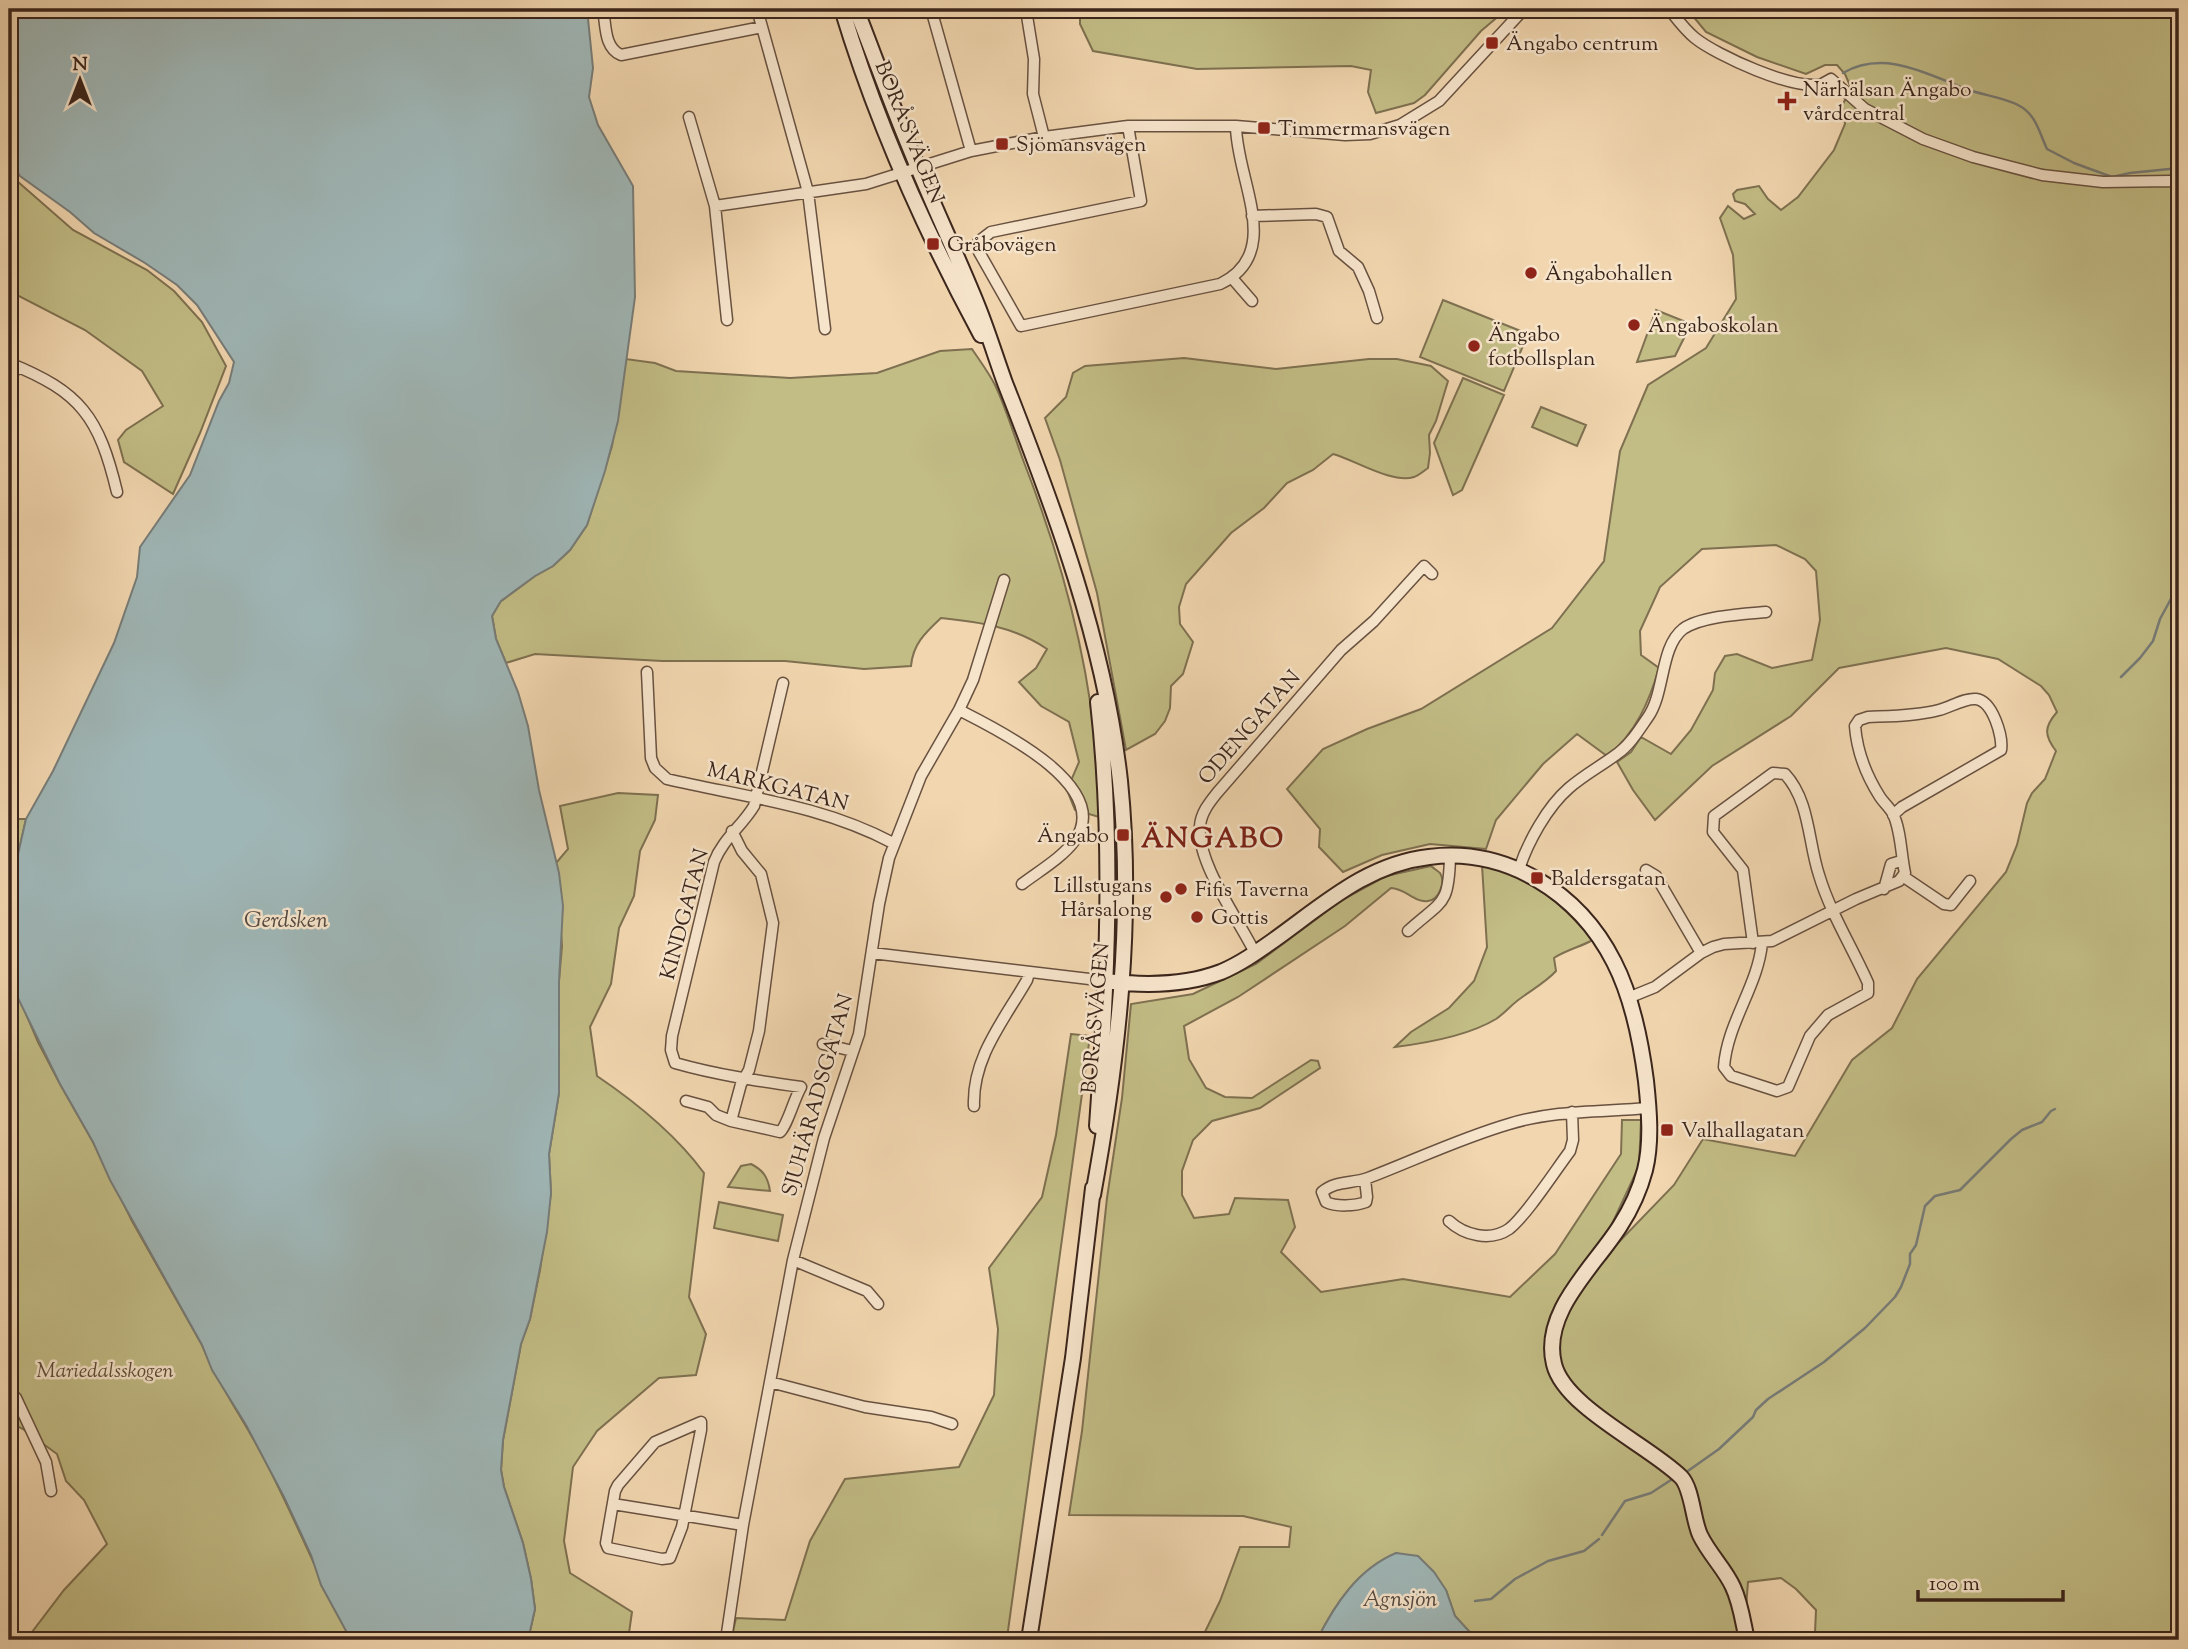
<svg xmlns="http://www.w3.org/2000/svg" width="2188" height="1649" font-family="'Sorts Mill Goudy',serif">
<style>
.green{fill:#c2bc85;stroke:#7e7050;stroke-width:2}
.water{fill:#9fb6b6;stroke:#777c78;stroke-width:2}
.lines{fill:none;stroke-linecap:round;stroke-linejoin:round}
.stream{stroke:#777c78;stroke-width:2.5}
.street-casing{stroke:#685140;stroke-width:13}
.secondary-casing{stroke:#3b251b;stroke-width:18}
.street{stroke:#f6e4cb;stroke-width:10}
.secondary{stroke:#f6e4cb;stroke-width:14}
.poi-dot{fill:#8f2418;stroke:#f6e4cb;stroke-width:2.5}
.labels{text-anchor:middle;stroke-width:5;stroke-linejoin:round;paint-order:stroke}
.poi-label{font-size:21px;fill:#3b251b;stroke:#f6e4cb;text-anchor:start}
.street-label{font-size:21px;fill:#3b251b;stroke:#f6e4cb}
.park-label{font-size:21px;font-style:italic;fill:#5d4b36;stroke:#f6e4cb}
.water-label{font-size:23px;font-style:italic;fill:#544942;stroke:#f6e4cb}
.district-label{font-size:28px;font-weight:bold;letter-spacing:2px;fill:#7a1f14;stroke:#f6e4cb}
</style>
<rect width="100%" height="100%" fill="#f1d6af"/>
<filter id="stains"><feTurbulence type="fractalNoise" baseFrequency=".00286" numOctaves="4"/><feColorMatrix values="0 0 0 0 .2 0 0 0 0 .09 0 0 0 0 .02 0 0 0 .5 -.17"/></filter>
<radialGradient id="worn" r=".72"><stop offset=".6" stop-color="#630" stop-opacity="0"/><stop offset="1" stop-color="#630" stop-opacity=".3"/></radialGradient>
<!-- green -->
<path class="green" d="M1080,9H1507L1481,31L1425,95L1414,103L1376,113L1368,92L1371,70L1351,66L1197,69L1093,51L1080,24Z
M1687,9H2179V1640H1807L1815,1633L1816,1610L1796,1589L1781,1578L1748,1582L1746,1608L1749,1635L1804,1640H1477L1455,1616L1446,1590L1397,1553C1358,1569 1335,1604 1317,1640H1201L1220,1601L1240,1547H1289L1291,1527L1243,1516L1069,1515L1082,1431L1107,1198L1122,1098L1131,1004L1193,994L1256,964L1342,900L1386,876L1431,866C1432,867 1439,872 1440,873C1446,882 1439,900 1428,901C1414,903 1405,888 1391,888L1345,926L1238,997L1184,1026L1189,1059L1206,1088L1225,1097L1252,1098L1311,1060L1318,1061L1320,1068L1260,1108L1212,1121L1193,1140L1182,1171V1195L1194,1218L1229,1214L1235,1198L1288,1200L1295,1227L1281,1252L1321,1292L1403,1279L1510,1297L1555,1254L1621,1154L1622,1120H1641L1639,1166L1606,1237L1617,1244L1674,1185L1703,1139L1795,1156L1852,1060L1892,1028L1917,979L2006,872L2017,845L2027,803L2032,793L2045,779L2056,751C2044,735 2044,727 2057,712L2049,695L2041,686L1998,659L1946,648L1839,668L1791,716L1712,766L1655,820L1633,790L1617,762L1631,752L1641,737L1671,754L1691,730L1713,690L1715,673L1725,656L1737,654L1772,668L1812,660L1820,620L1816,571L1805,559L1776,545L1702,549L1660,587L1640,631L1641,655L1659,668C1649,702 1636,733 1607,756L1577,734L1543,764L1496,820L1486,849L1430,844L1382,855L1343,872L1319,847L1320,829L1287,789L1323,749L1367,729L1421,709L1552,628L1604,561L1620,451L1648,385L1706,348L1736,299L1733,255L1720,218L1728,206L1744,219L1755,214L1745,204L1735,201L1733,194L1737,190L1759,186L1768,199L1781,210L1798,197L1834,150L1845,124L1842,106L1851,88L1845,74L1837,65H1825L1806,74L1757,57L1706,32Z
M9,174L73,230L147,270L174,291L202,322L226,366L200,433L173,494L124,462L118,440L126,430L163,406L142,371L85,330L9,291Z
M1443,300L1528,334L1504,391L1420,357Z
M1656,310L1691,324L1675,356L1637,362Z
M972,349C980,361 989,373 995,385C1007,410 1015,439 1025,465C1068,576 1099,698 1099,817L1075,810L1067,790L1079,762L1069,722L1041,706L1019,682L1036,668L1047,649C1015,627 980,622 941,618C925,633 913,644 911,666L864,669L785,661H662L535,654L506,663L496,639L492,616L500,602L535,576L553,566L570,550L587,525L612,446L626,359L655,363L676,371L790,378L877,373L940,351Z
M1184,358L1276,369L1369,359H1397L1431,366L1448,381L1436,421L1429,435L1430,453L1428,468C1424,471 1418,476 1414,477C1392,484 1355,460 1333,454L1313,470L1287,483L1264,508L1231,533L1186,584L1179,607L1180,624L1193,642L1183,674L1171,686L1170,708L1165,721L1155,734L1126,750L1097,593L1060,460L1045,418L1066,397L1073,373L1085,366Z
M1463,378L1504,395L1462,490L1453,495L1434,443Z
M1541,407L1586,425L1577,446L1532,427Z
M618,793L658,795L655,820L640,851L634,896L619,928L611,984L590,1027L597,1076C637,1103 676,1135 704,1173L689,1297L706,1334L696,1375L659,1378L597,1431L573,1467L564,1541L570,1573L632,1612L628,1640H528L535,1609L531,1579L523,1543L504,1487L501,1470L503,1440L521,1344L530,1319L540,1270L551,1193L549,1154L559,1093V981L562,946L556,863L568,849L560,806Z
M9,819H26L9,894Z
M1482,865C1533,878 1559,901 1593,940C1580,947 1566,950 1554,958L1556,971C1546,982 1533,989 1521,998C1512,1004 1505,1013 1496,1019C1468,1036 1427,1043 1395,1047L1411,1032L1449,1008L1474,981L1487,947Z
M9,974L38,1042L60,1084L93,1142L132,1221L202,1345C219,1386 246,1423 266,1462C296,1521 321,1582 351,1640H26L64,1590L107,1544L84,1500L66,1481L57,1454L23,1429L9,1422Z
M1071,1034L1090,1036L1007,1638L1057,1634L1058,1640H731L736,1618L785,1620L810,1541L845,1479L959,1467L994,1395L998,1329L989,1268L1042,1197L1056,1135Z
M751,1164C763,1170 768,1177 770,1191L728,1187L741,1166Z
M719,1202L783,1215L778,1241L714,1228Z"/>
<!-- water -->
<path class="water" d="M9,9H587L593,68L589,97L598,125L633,186L635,297L618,421L605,471L587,525L570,550L553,566L535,576L501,601L492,616L496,639L518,692L528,726L539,790L559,873L563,906L559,981V1093L549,1154L551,1193L547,1232L530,1319L521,1344L503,1440L501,1470L504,1487L523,1543L531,1579L535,1609L528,1640H351L321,1585L311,1555L284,1497L246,1425L212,1370L202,1345L110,1180L93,1142L60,1084L14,990L9,974V894L26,819L53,771L114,643L137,577L140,547L190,475L219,401L229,383L234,362L197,305L177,285L145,263L94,233L70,212L20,176L9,159Z
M1396,1553L1418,1556L1434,1572L1446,1590L1455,1616L1477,1640H1317C1335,1604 1358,1569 1396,1553Z"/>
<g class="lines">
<!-- stream -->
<path class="stream" d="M1843,73C1884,49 1927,74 1966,89C1982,95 2002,97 2018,105C2036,114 2039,132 2047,149L2074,163L2112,177L2130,173L2179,168
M2121,677L2140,658L2153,641L2160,619L2179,584
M1685,1473L1719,1449L1753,1417L1756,1410L1768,1399L1824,1362L1865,1328L1895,1297L1901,1287L1910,1264V1254L1916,1245L1925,1206L1935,1196L1960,1190L2011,1139L2022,1130L2042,1122L2051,1111L2055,1109
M1602,1535L1625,1501L1651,1493L1674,1478
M1475,1601L1491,1599L1515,1579L1548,1561L1584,1551L1599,1539"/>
<!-- street casing -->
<g class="street-casing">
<path id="street" d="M603,9C606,25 604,48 621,55L762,27
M757,9L808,192L825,329
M931,9L971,151
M1032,9L1027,16L1034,59L1033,94L1044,137
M1669,9C1677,19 1685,30 1695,38C1716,55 1794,91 1822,84C1822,84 1831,79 1831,79L1865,109L1923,139L1973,157L2042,175L2103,182L2171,181L2179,183
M689,117L715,206L727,320
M1128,126L1141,201L991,232L978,242L979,252L1021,326L1220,284C1285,253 1236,179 1236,126
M715,206L866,184L971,151L1044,137L1128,126H1236L1345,135L1370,134L1400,125L1439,101L1524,9
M1252,216L1316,214L1327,217L1339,251L1358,267L1369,291L1377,318
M1232,278L1252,301
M9,363C81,392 99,417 117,492
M9,378L18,367
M647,672L651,758L655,768L667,779C744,797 822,805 893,843
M959,710C994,728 1114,785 1075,840C1062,858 1039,871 1022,884
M732,831L742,851L761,874L773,923L759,1031L749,1070L741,1084L731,1121L780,1132C787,1126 794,1099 801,1087C759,1081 717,1075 675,1063L671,1050L672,1036L714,862C723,839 742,826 754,806L783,683
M1519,869C1528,842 1547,807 1569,788C1584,775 1601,766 1617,754C1630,745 1639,730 1648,717C1665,693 1660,647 1683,629C1701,616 1744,614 1766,612
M1646,870L1656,876L1701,953
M1904,877L1944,904L1951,905L1970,881
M1884,889L1891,864L1901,861
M1408,931C1442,900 1449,907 1450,856
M1753,943L1743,870L1713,832L1714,816L1773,773L1785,774C1810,801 1808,842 1819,875C1830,912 1852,947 1868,983V993L1828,1015L1810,1036L1788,1087L1777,1091L1731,1076L1724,1067C1727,1023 1758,986 1762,943
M872,953L1106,981
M1255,953C1239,920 1196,862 1200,826C1201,813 1209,803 1217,793L1341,650L1374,621L1424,566L1432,574
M1628,998L1655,987L1701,953L1713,947L1724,944L1772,941L1856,899L1899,881L1905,873C1901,855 1901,830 1893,814C1890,808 1884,803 1880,797C1866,775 1857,752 1855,726L1859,720L1868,717C1891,716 1916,716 1939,710C1951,707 1964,698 1976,699C1993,701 2003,737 2001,750L1902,807L1893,815
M823,1044L853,1051
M686,1101L708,1107L716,1115L731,1121
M974,1106C972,1058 1004,1020 1027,980L1029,973
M1365,1179L1367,1197L1366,1202C1355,1206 1336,1207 1326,1202L1322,1192C1336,1180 1352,1184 1368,1178C1415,1160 1461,1138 1509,1124C1554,1110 1602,1112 1648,1108
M1449,1221C1464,1235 1490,1242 1509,1229C1526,1216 1555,1171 1570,1151L1573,1140L1572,1112
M793,1260L867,1291L878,1304
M770,1382L865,1407L931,1417L952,1424
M9,1391L16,1398L46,1462L51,1491
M701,1422V1430L682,1527L670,1558L662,1559L608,1548L606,1543L615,1491L618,1485L655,1442Z
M613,1504L743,1525
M726,1640L743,1525L793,1260L824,1138L859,1034L879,904L889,858L921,776L959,710L973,680L1004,580"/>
</g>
<!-- secondary casing -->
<g class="secondary-casing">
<path id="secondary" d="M842,9C876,122 925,231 981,335
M856,9C875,57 892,106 912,153C933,205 957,255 978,307C988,332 996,358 1005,383C1055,510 1105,644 1120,781C1134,919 1118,1059 1093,1195
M1106,981C1145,986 1184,986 1221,972C1240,964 1257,952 1274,940C1323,905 1367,864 1429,857C1507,847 1579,893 1614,962C1632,997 1641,1042 1646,1081C1649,1109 1652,1142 1645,1170C1640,1189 1631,1209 1620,1226C1595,1266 1541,1312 1554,1364C1564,1407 1650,1446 1681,1477C1692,1488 1693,1520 1700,1535C1709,1554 1725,1569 1733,1587C1741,1604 1743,1623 1747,1640
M1097,1126C1107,984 1114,844 1098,702
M1029,1640L1073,1358L1093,1188"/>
</g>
<!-- street -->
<use href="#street" class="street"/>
<!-- secondary -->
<use href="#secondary" class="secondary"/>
</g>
<!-- markers -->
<g class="poi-dot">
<rect x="1485" y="36" width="14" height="14" rx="3.5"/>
<path d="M1783.5 90.5h7v7h7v7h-7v7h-7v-7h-7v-7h7z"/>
<rect x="1257" y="121" width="14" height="14" rx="3.5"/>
<rect x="995" y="137" width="14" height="14" rx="3.5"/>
<rect x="926" y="237" width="14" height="14" rx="3.5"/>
<circle cx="1531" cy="273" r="7"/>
<circle cx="1634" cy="325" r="7"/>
<circle cx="1474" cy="346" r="7"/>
<rect x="1116" y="828" width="14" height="14" rx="3.5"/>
<rect x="1530" y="871" width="14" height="14" rx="3.5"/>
<circle cx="1181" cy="889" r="7"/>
<circle cx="1166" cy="897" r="7"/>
<circle cx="1197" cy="917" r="7"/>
<rect x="1660" y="1123" width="14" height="14" rx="3.5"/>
</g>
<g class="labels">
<!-- poi labels -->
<g class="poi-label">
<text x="1506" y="50">Ängabo centrum</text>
<text x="1803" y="96">Närhälsan Ängabo<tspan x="1803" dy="24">vårdcentral</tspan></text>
<text x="1278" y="135">Timmermansvägen</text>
<text x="1016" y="151">Sjömansvägen</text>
<text x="947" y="251">Gråbovägen</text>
<text x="1545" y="280">Ängabohallen</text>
<text x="1648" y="332">Ängaboskolan</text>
<text x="1488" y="341">Ängabo<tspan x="1488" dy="24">fotbollsplan</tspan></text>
<text x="1109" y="842" text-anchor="end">Ängabo</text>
<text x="1551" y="885">Baldersgatan</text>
<text x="1152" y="892" text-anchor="end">Lillstugans<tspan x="1152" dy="24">Hårsalong</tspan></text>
<text x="1195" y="896">Fifis Taverna</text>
<text x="1211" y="924">Gottis</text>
<text x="1681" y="1137">Valhallagatan</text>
</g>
<!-- street labels -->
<g class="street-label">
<text transform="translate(910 132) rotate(68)" y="7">BORÅSVÄGEN</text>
<text transform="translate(1249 727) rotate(-49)" y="7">ODENGATAN</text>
<text transform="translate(778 786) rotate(14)" y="7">MARKGATAN</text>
<text transform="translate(684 914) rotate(-75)" y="7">KINDGATAN</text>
<text transform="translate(1095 1018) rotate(-85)" y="7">BORÅSVÄGEN</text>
<text transform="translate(817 1095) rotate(-74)" y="7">SJUHÄRADSGATAN</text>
</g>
<!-- park labels -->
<g class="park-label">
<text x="105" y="1377">Mariedalsskogen</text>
</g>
<!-- water labels -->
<g class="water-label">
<text x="286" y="927">Gerdsken</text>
<text x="1400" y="1606">Agnsjön</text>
</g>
<!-- district labels -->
<g class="district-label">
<text x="1213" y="847">ÄNGABO</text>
</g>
</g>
<!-- margin -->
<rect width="2188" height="1649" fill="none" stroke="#f1d6af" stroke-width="35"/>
<rect x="10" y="10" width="2167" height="1628" fill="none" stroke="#3b251b" stroke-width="3.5"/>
<rect x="18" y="18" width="2153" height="1614" fill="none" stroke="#3b251b" stroke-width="2"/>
<!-- north arrow -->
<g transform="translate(80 80)" stroke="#f6e4cb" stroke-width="5" paint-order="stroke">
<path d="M0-5L12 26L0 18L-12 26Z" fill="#3b251b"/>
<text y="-10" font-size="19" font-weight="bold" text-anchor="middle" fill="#3b251b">N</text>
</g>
<!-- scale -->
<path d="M1918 1590v10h145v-10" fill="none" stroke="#3b251b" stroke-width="3.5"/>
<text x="1929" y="1590" font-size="21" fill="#3b251b" stroke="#f6e4cb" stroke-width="5" paint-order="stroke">100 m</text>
<rect width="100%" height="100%" filter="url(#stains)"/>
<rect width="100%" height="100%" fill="url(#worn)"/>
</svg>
